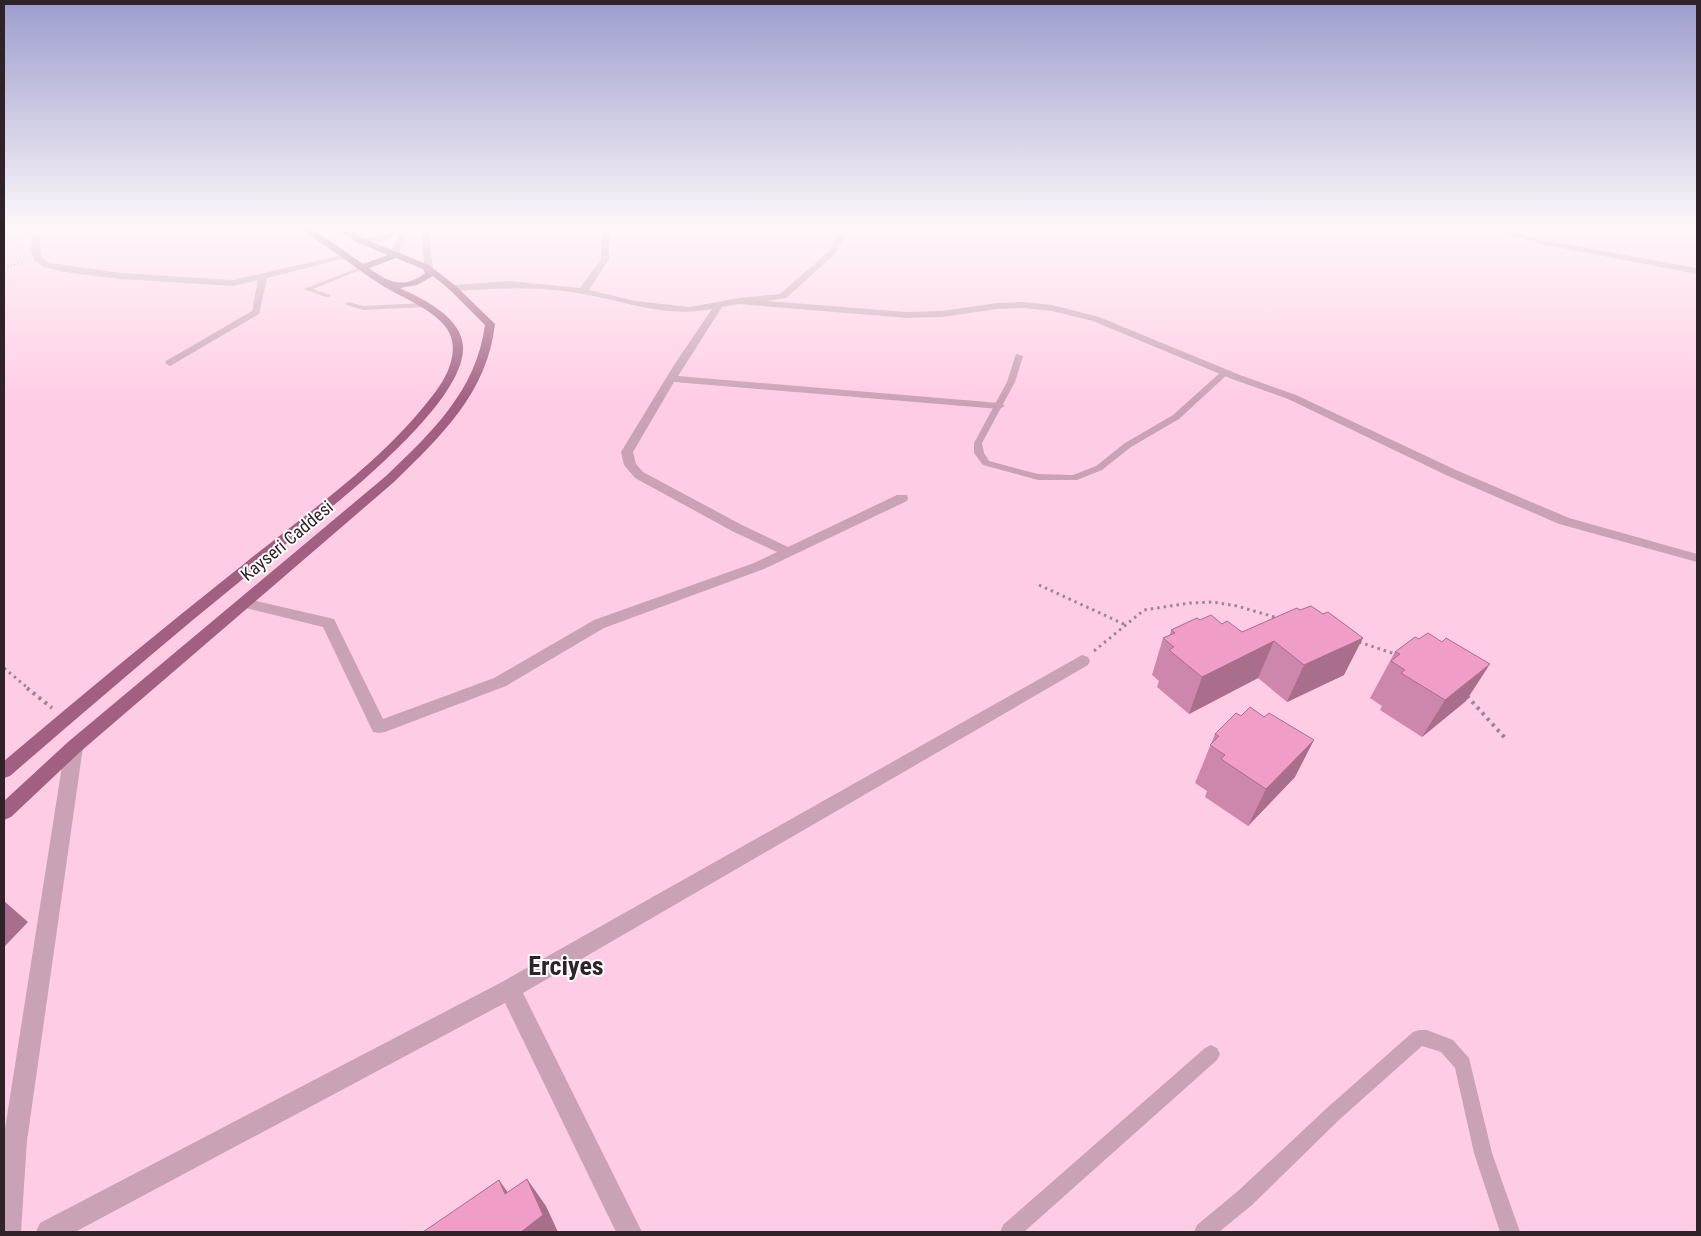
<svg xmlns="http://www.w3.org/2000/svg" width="1701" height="1236" font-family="'Roboto Condensed',sans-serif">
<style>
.green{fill:#ffcce5}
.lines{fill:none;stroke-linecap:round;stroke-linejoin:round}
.path-far2{stroke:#988990;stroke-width:2;stroke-dasharray:1 2.5;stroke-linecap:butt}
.path-far1{stroke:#988990;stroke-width:3;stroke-dasharray:2.5 4;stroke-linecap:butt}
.path{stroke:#988990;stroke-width:4;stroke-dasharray:3 4.5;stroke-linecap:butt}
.service{fill:#c9a3b5;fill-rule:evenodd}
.minor{fill:#c9a3b5;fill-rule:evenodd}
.tertiary{fill:#c9a3b5;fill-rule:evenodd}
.primary{fill:#a16082;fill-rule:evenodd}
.wall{fill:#ce87ac}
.shaded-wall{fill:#a86e8c}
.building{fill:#f09dc8;stroke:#a86e8c}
.labels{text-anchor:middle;stroke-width:4;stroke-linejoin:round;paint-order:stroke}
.street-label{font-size:18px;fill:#302229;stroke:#fff}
.near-district-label{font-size:26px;font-weight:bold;fill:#302229;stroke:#fff}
</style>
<rect width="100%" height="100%" fill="#fcedf4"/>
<!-- green -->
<path class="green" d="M4,227H1697V1232H4Z"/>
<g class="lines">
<!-- path-far2 -->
<path class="path-far2" d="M4,267L24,263"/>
<!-- path-far1 -->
<path class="path-far1" d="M1039,585L1126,625
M1359,642L1398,655
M1094,651L1144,610L1190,603L1213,602L1237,606L1278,618
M4,668L29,689"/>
<!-- path -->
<path class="path" d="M27,688L52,708
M1467,696L1506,739"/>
<!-- service -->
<path class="service" d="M360,267L365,268L313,289L330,295V297H326L304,289Z
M349,302L363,306L424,303L428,305L424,307L363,310L347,305L345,304Z
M1016,354L1023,356L1015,382L982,443L984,453L989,461L1038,474L1073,475L1096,466L1125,443L1173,415L1222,371L1229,373L1179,419L1131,447L1102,470L1077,480H1038L983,465L974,453V443L1007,382Z
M1419,1030H1427L1453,1040L1469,1058L1492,1153L1520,1232H1500L1474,1153L1455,1068L1441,1052L1422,1046L1340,1119L1252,1205L1219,1232H1194L1197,1225L1238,1191L1328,1107L1413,1032Z
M1211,1045L1217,1048L1220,1054L1217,1060L1024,1232H1000L1003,1225L1205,1048Z"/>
<!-- minor -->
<path class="minor" d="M23,227H32L40,236L41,257L50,263L121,273L233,280L346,254L350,257L267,278L259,314L170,366L165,363L166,361L252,311L258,280L233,286L121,279L64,272L44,267L34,260L31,250L32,236Z
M601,227H609V259L589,290L635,301L690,307L739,298L780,294L828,252L842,227H850L834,255L786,298L767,301L907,312L942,311L997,303L1023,302L1052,305L1099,317L1240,375L1296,395L1456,470L1569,518L1697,554V562L1559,524L1448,476L1288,399L1232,379L1093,321L1052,311L1023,308L997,309L942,317L907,318L739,304L722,307L678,376L999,403L1005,406L999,409L674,382L633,452L636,464L643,472L742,525L788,547L897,495H907L908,498L907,501L764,569L604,628L506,686L385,732L379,733L373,732L323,627L238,606L236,603L238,600L243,598L334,619L383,719L494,678L594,620L754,563L777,552L732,531L635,478L624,465L621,452L674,365L712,309C665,318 628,302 583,294C540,286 497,288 453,291L448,288L453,285L510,281L580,288L601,259Z
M1082,655L1088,657L1090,661L1088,665L523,993L642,1232H616L505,1003L75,1232H36L40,1223L502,982Z
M74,740L80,742L83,747L27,1141L21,1232H4V1135L65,747L68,742Z"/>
<!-- tertiary -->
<path class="tertiary" d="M399,227L408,228L398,257L391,255L398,234C387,240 365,247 355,240L359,238L382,236Z
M420,227H428L433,269L429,272L425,269Z
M1485,227H1499L1541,240L1697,268V274L1540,244Z"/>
<!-- primary -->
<path class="primary" d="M300,227H310L363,264L388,255L356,242L333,227H343L362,238L429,265L456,286L495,324C487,393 442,435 394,482L80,752L11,817L4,820V801L68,742L386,476C432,432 476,391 485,325L450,290L433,276L417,285L400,288C423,299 462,317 463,347C466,406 321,516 276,552C249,574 221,597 194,619C132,671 71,723 10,776L4,778V761C83,694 163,628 245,563C311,510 385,460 436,391C447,376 457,356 451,337C443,312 401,298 380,284C364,274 349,262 333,251C322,244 310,236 300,227ZM396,258L423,269L425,273C404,290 388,282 369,268Z"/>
</g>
<!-- wall -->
<path class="wall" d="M1297,608L1344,675L1287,702L1258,678L1189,714L1157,687L1159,681L1152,675L1163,638L1170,635L1171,630L1200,620L1222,624L1242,632Z
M1395,652L1466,701L1422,737L1380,710L1382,706L1370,698Z
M1215,734L1295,777L1248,826L1205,797L1207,791L1195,783Z"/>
<!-- shaded-wall -->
<path class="shaded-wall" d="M1363,638L1344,675L1287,702L1304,665Z
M1274,641L1258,678L1189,714L1202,677Z
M1490,664L1466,701L1422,737L1445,700Z
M1314,740L1295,777L1248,826L1266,789Z
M4,901L28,922L5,946L4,945Z
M527,1179L546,1206L558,1232H521Z
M499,1180L519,1208L505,1194Z"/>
<!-- building -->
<path class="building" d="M1311,606L1323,614L1328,612L1363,638L1304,665L1274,641L1202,677L1169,650L1174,647L1163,638L1175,633L1171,630L1197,618L1200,620L1211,615L1222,624L1227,621L1242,632L1297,608L1300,610Z
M1428,633L1442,642L1446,638L1490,664L1445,700L1401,673L1405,670L1391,661L1400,654L1395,652L1415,637L1419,639Z
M1250,707L1264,717L1269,713L1314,740L1266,789L1221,759L1225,755L1210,745L1219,736L1215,734L1236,713L1241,716Z
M527,1179L543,1215L521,1232H423L499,1180L505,1194Z"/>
<!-- sky -->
<linearGradient id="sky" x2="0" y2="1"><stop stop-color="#9c9dcd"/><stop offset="0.57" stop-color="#fef7fa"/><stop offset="1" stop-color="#fef7fa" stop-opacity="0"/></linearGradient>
<rect width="1701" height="400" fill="url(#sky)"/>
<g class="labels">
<!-- street labels -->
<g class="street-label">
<text transform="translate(287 541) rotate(-40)" y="6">Kayseri Caddesi</text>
</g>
<!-- near-district labels -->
<g class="near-district-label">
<text x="566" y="975">Erciyes</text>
</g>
</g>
<!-- border -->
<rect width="1701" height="1236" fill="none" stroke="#302229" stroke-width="10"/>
</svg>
